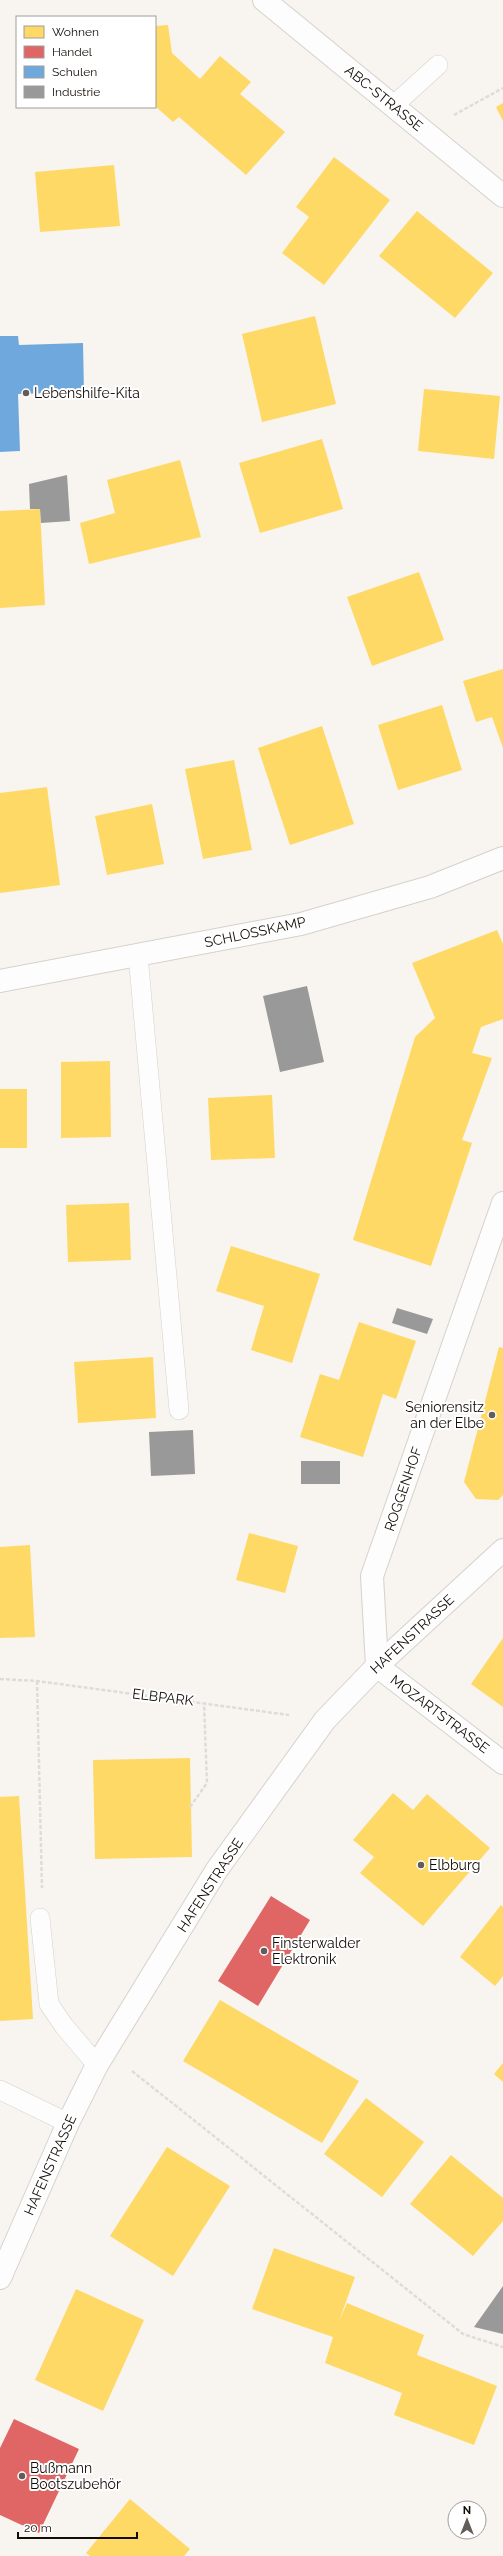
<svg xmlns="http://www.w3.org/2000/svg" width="503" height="2556" font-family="Raleway,sans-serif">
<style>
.homes{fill:#ffd966}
.shops{fill:#e06666}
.schools{fill:#6fa8dc}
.industry{fill:#999}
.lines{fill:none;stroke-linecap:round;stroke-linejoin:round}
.service-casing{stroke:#d6d1cc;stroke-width:20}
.minor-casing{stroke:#d6d1cc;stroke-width:24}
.tertiary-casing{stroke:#d6d1cc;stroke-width:24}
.path{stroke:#dedcdb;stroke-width:2.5;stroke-dasharray:4 2;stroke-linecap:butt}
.service{stroke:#fefdfd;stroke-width:19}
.minor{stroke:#fefdfd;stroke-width:22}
.tertiary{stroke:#fefdfd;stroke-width:22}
.poi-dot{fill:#625d58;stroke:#fff;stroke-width:1.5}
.labels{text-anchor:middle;stroke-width:4;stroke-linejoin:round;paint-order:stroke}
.street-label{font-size:14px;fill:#120b06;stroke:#fff}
.poi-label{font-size:14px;fill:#120b06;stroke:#fff;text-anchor:start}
</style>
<rect width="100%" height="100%" fill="#f8f4f0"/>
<!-- homes -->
<path class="homes" d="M168,25L172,53L200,79L220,56L251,82L240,94L285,132L246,175L179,117L173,122L155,106V26Z
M503,103V121L496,107Z
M334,157L390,200L324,285L282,253L309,217L296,207Z
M114,165L120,226L40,232L35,172Z
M417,211L493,273L455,318L379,256Z
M315,316L336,404L262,422L242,334Z
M424,389L500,396L494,459L418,451Z
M322,439L343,509L260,533L239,463Z
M180,460L201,537L89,564L80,523L115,513L107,480Z
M40,509L45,605L0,608V511Z
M419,572L444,640L372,666L347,597Z
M503,669V748L492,717L476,722L463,681Z
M442,705L462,770L398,790L378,725Z
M322,726L354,824L290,845L258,748Z
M234,760L252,850L203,859L185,769Z
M47,787L60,885L0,893V793Z
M152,804L164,864L107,875L95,816Z
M497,930L503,944V1019L481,1027L472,1053L492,1058L462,1140L472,1143L431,1266L353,1240L415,1037L435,1018L412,963Z
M110,1061L111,1137L61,1138V1062Z
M0,1089H27V1148H0Z
M272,1095L275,1158L211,1160L208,1098Z
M129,1203L131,1260L68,1262L66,1205Z
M231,1246L320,1274L292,1363L251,1350L264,1306L216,1291Z
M359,1322L416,1341L396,1399L383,1394L363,1457L300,1437L320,1374L339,1380Z
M499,1347L503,1348V1495L498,1500L476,1499L464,1482Z
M153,1357L156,1418L78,1423L74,1362Z
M249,1533L298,1546L285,1593L236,1580Z
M30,1545L35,1637L0,1638V1547Z
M503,1638V1707L471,1684Z
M190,1758L192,1857L95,1859L93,1760Z
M393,1793L413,1810L427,1794L490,1848L423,1926L360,1873L374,1857L353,1840Z
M19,1796L33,2019L0,2021V1797Z
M501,1905L503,1907V1976L495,1986L460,1957Z
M220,2000L359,2081L322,2143L183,2061Z
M503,2063V2082L494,2074Z
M366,2098L424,2142L382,2197L324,2154Z
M167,2147L230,2186L173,2276L110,2236Z
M451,2155L503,2198V2221L473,2256L410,2204Z
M274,2248L355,2277L339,2321L347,2303L424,2335L417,2355L497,2386L474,2445L394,2415L402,2393L325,2363L333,2337L252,2309Z
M76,2289L144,2320L103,2411L35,2380Z
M130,2499L190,2549L184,2556H90L86,2553Z"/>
<!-- shops -->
<path class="shops" d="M271,1896L310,1920L258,2006L218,1981Z
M14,2419L79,2449L39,2533L0,2515V2448Z"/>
<!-- schools -->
<path class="schools" d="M0,336H18L19,345L83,343L84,392L18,394L20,451L0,452Z"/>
<!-- industry -->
<path class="industry" d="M67,475L70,521L41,523L40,509H30L29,484Z
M307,986L324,1062L280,1072L263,996Z
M397,1308L433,1319L427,1334L392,1323Z
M193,1430L195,1474L151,1476L149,1432Z
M301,1461H340V1484H301Z
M503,2286V2334L474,2327Z"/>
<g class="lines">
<!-- service casing -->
<g class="service-casing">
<path id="service" d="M393,106L438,65
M138,955L179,1410
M40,1918L49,2004L64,2026L97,2065
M0,2090L68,2123"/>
</g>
<!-- minor casing -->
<g class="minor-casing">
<path id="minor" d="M264,0L503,196
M0,981L301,924L430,887L503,858
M503,1203L372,1576L377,1666L503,1763"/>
</g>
<!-- tertiary casing -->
<g class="tertiary-casing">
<path id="tertiary" d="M0,2278L68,2123L97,2065L216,1871L325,1720L377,1666L503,1550"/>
</g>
<!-- path -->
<path class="path" d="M454,115L503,88
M0,1679L37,1681L289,1715
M37,1681L42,1888
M190,1807L207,1783L204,1703
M132,2071L463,2334L503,2347"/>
<!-- service -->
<use href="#service" class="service"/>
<!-- minor -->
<use href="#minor" class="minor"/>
<!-- tertiary -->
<use href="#tertiary" class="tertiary"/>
</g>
<!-- markers -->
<g class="poi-dot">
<circle cx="26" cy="393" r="4"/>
<circle cx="492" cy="1415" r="4"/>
<circle cx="421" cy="1865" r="4"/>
<circle cx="264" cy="1951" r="4"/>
<circle cx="22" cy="2476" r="4"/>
</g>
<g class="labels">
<!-- street labels -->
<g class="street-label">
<text transform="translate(384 98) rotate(39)" y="5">ABC-STRASSE</text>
<text transform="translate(255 932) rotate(-12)" y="5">SCHLOSSKAMP</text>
<text transform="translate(403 1489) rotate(-71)" y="5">ROGGENHOF</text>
<text transform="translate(412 1634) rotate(-43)" y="5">HAFENSTRASSE</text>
<text transform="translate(163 1697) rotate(7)" y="5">ELBPARK</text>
<text transform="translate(440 1714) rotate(37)" y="5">MOZARTSTRASSE</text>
<text transform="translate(210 1885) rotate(-57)" y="5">HAFENSTRASSE</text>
<text transform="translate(50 2165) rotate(-66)" y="5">HAFENSTRASSE</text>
</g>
<!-- poi labels -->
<g class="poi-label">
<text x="34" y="398">Lebenshilfe-Kita</text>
<text x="484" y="1412" text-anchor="end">Seniorensitz<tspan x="484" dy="16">an der Elbe</tspan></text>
<text x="429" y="1870">Elbburg</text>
<text x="272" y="1948">Finsterwalder<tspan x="272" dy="16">Elektronik</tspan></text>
<text x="30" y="2473">Bußmann<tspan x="30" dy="16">Bootszubehör</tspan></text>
</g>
</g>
<!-- legend -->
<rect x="16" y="16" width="140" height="92" fill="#ffffff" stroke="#a09d9b"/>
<rect x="24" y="26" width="20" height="12" fill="#ffd966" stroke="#a09d9b"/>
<text x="52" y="36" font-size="12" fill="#120b06">Wohnen</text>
<rect x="24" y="46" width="20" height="12" fill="#e06666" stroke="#a09d9b"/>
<text x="52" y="56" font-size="12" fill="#120b06">Handel</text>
<rect x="24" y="66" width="20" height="12" fill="#6fa8dc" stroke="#a09d9b"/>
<text x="52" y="76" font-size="12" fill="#120b06">Schulen</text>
<rect x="24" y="86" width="20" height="12" fill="#999999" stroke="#a09d9b"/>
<text x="52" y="96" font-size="12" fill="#120b06">Industrie</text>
<!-- north arrow -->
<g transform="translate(467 2520)"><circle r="19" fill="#ffffff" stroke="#a09d9b"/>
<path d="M0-3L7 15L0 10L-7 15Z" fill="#625d58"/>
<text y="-6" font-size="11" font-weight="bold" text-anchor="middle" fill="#120b06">N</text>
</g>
<!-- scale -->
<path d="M18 2532v6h119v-6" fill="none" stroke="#120b06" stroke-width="2"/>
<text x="24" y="2532" font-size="12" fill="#120b06" stroke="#ffffff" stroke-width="3" paint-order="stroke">20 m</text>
</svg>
